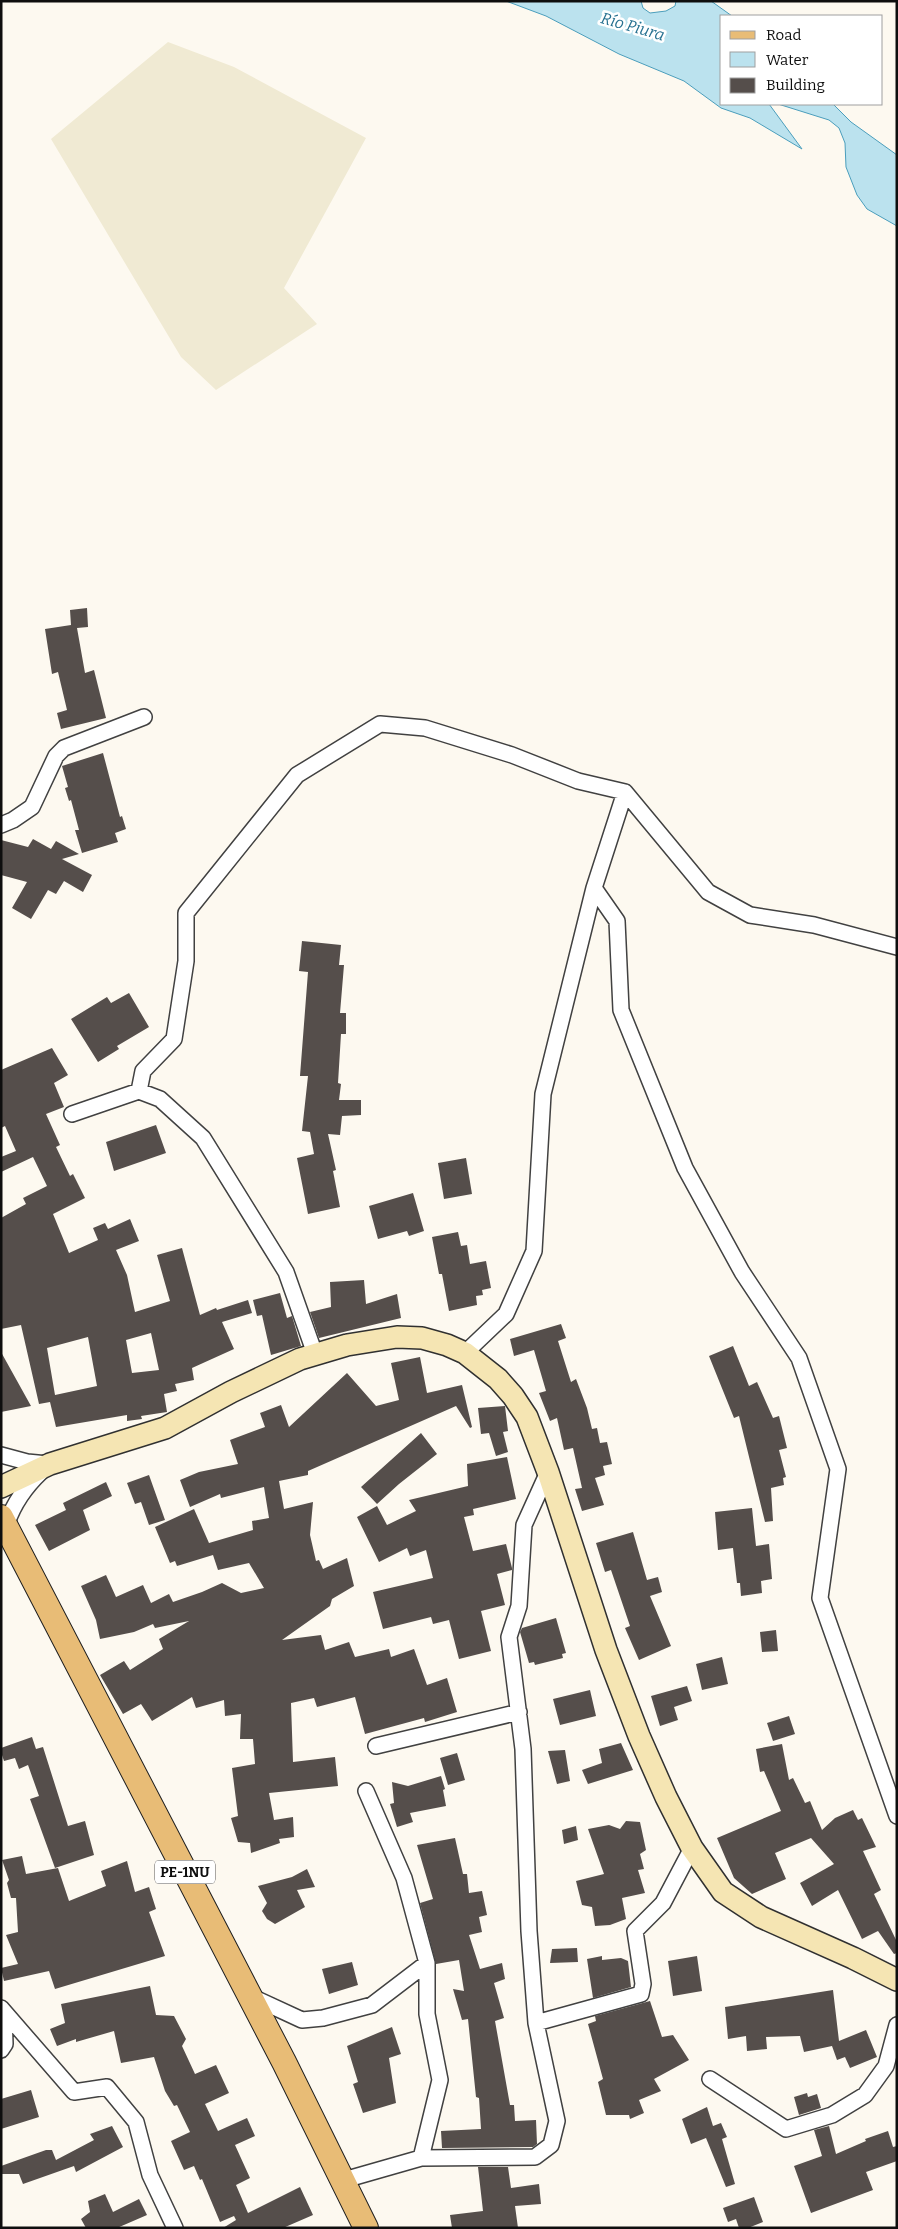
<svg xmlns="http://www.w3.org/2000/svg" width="898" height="2229" font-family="Bitter,serif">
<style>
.farmland{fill:#f0ead3}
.water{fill:#bbe2ee;stroke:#4b9ebc}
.building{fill:#554e4b;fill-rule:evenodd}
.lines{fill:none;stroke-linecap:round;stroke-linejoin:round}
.minor-casing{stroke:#414141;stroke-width:18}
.secondary-casing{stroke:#303030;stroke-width:24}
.primary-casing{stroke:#1f1f1f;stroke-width:26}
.minor{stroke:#fff;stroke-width:15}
.secondary{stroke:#f5e5b3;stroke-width:21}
.primary{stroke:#e8bc76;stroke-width:24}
.labels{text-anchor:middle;stroke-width:5;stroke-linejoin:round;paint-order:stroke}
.shield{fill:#fff;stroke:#565656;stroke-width:1}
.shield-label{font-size:14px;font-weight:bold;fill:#0e0e0e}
.water-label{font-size:16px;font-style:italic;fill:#267090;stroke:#fff}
</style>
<rect width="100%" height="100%" fill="#fdf9f0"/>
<!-- farmland -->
<path class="farmland" d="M168,42L234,67L366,138L284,288L317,324L216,390L181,357L51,139Z"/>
<!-- water -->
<path class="water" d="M506,1H641L643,8L650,13L666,11L675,6L676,1H711L732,16H722V104H769L802,149L750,118L721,108L684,81L619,54L546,16Z
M778,104H833L851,122L897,155V226L867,209L857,195L846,167L845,143L839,128L829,120Z"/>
<!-- building -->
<path class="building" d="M87,608L88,627L77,628L85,673L94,670L106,718L61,729L57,713L67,710L58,672L52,674L45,629L71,625L70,610Z
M103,753L120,817L122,816L126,829L115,833L118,842L82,853L75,830H79L71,800L69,801L65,788L68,787L62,766Z
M33,839L51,849L56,841L79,854L62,859L92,875L83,892L64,881L56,894L48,890L31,919L12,908L27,882L1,875V840L28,847Z
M302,941L341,945L339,965H344L340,1013H346V1034H341L338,1083L341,1084L339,1100H361V1115L342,1116L340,1135L328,1134L336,1170L333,1171L340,1207L308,1214L297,1158L314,1154L310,1132L302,1131L308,1076H300L308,972L299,971Z
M129,993L149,1027L117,1046L119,1049L98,1062L71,1019L107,997L111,1003Z
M52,1048L68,1075L54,1083L64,1107L46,1114L60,1145L56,1147L70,1176L73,1174L85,1198L53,1214L69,1253L98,1240L93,1228L105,1223L108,1229L130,1219L139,1241L116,1250L127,1275L135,1312L170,1301L157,1255L182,1248L200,1315L216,1308L217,1310L248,1300L252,1313L222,1322L234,1349L192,1368L194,1380L175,1384L177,1391L164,1394L167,1412L141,1416L142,1419L127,1421V1415L56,1427L50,1402L39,1404L21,1325L1,1329V1218L26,1204L23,1198L47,1186L33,1157L1,1172V1157L16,1151L5,1126L1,1128V1070ZM151,1333L159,1370L132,1373L126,1340ZM88,1337L97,1386L55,1395L47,1348Z
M156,1125L166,1153L114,1171L106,1142Z
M466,1158L472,1194L444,1199L438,1163Z
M413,1193L424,1231L409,1236L407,1231L378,1239L369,1206Z
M458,1232L461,1246L467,1245L470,1264L486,1261L491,1288L482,1290L483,1295L476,1296L477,1305L449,1311L442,1274H439L432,1237Z
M364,1280L366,1304L397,1294L401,1318L319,1338L310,1312L331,1307L330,1282Z
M280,1293L287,1318L292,1316L301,1346L271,1355L262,1315L257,1316L253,1300Z
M561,1324L566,1338L558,1341L571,1382L576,1379L587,1408L592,1429L597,1428L600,1443L607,1442L612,1464L603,1466L605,1475L595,1478L604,1505L582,1511L575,1489L582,1488L573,1448L564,1450L557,1418L550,1421L539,1393L546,1391L534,1350L514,1356L510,1339Z
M733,1346L749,1386L757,1382L773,1418L779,1416L787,1448L779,1450L786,1477L783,1478L784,1485L771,1488L773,1521L765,1522L739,1416L734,1418L709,1356Z
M1,1352L31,1406L1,1412Z
M420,1357L427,1393L462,1385L472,1427L470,1428L456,1406L308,1471V1475L279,1481L284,1509L313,1502L310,1535L316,1561L319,1560L323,1569L347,1558L354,1586L332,1599L330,1606L282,1640L321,1635L325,1650L349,1642L355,1657L389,1649L391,1657L414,1649L427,1685L447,1678L457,1712L425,1722L424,1718L365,1734L355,1697L317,1707L314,1698L291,1703L293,1762L335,1757L338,1786L269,1793L274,1820L293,1817L294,1837L279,1839L280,1843L251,1853L250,1843L238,1842L231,1818L238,1816L232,1768L255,1764L253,1739H240L241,1714L225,1716L224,1700L196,1708L192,1697L152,1721L141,1704L123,1714L100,1675L124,1661L130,1670L163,1649L159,1639L189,1621L155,1628L153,1624L134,1632L100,1639L96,1620L81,1586L106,1575L116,1597L143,1585L151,1603L169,1594L173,1602L202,1592L222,1583L241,1593L264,1588L249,1563L218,1570L213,1555L177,1566L175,1561L170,1563L155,1527L194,1509L209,1543L253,1530L252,1521L269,1518L264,1487L221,1498L220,1494L190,1507L180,1480L199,1472L238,1464L230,1440L265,1427L260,1413L281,1405L289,1427L347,1373L376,1406L399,1400L391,1363Z
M505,1406L508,1431L503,1432L508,1452L496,1456L489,1433L481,1434L478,1408Z
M421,1433L437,1454L399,1484L377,1504L361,1487Z
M507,1457L516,1499L473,1509L474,1515L464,1517L473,1551L506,1544L512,1568V1570L497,1574L505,1605L481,1611L491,1651L459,1659L449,1620L433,1624L431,1617L383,1629L373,1592L433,1578L426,1550L410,1556L407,1548L379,1562L357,1517L377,1506L387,1525L416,1511L409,1500L468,1486L467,1464Z
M149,1475L165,1520L149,1525L141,1502L135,1504L127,1483Z
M106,1482L112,1496L83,1510L90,1530L49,1551L35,1525L66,1510L63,1503Z
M752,1508L756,1546L769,1544L772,1579L761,1581L762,1593L741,1596L740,1583H737L733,1548L718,1550L715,1512Z
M633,1532L647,1580L658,1577L662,1592L650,1596L671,1646L639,1660L625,1628L630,1626L611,1570L605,1572L596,1543Z
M556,1618L566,1653L562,1654L563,1658L535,1665L534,1662L529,1663L520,1632L522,1628Z
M776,1630L778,1651L762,1652L760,1632Z
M722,1657L728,1684L702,1690L696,1664Z
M687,1686L692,1701L674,1707L678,1720L660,1726L651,1696Z
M590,1690L596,1716L560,1725L553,1699Z
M789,1716L795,1734L773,1741L767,1723Z
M32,1737L36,1749L43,1747L68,1826L85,1821L94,1855L55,1868L30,1799L39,1796L28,1765L19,1769L15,1758L4,1761L1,1752V1748Z
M621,1743L633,1770L588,1784L582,1770L602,1763L599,1749Z
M782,1744L789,1780L793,1778L805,1803L810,1801L822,1830L835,1818L853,1810L858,1820L862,1818L876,1847L863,1851L881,1890L874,1894L897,1942V1953L894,1954L878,1931L862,1939L838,1890L812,1906L800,1883L834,1864L811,1838L775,1853L786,1879L752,1894L734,1878L717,1838L781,1811L764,1771L760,1772L756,1749Z
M565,1750L570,1781L557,1784L548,1751Z
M457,1753L465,1780L448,1785L440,1758Z
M441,1776L445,1789L443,1790L446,1806L410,1813L413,1822L397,1827L390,1804L394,1803L392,1782L408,1786Z
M626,1821L640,1822L646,1850L640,1854L644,1869L638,1870L645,1893L622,1898L626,1919L610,1925L595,1926L592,1907L582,1905L576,1881L604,1874L588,1829L609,1825L620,1829Z
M576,1826L578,1840L564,1844L562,1830Z
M455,1838L463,1874H467L469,1893L482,1891L487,1915L479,1917L482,1932L469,1935L480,1969L502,1963L505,1979L494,1983L504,2018L495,2021L510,2105H514L515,2121L536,2120L537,2144L533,2147L442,2148L441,2131L481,2129L479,2098L476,2097L468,2019L462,2020L453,1989L464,1991L459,1960L436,1964L420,1903L433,1899L417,1845Z
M22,1856L26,1874L58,1868L69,1901L106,1886L101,1871L127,1861L135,1892L149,1887L156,1909L149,1912L165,1956L55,1989L49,1971L4,1981L1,1968L18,1964L6,1935L18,1932L16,1898H11L7,1883L9,1880L2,1860Z
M307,1869L315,1887L297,1890L305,1907L275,1924L267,1919L262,1911L267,1903L258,1886L292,1877Z
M577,1948L578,1962L550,1963L552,1949Z
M602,1956V1960L621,1958L628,1961L631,1987L593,1998L587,1959Z
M697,1956L702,1991L673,1996L668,1961Z
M352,1962L358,1985L329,1994L322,1969Z
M150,1986L156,2015L174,2016L186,2039L182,2046L195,2074L216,2065L229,2093L205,2104L218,2131L247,2118L255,2136L235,2145L250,2178L236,2185L248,2213L300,2187L313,2215L283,2228H223L236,2220L234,2216L220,2222L202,2179L200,2180L194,2166L184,2170L171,2141L190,2132L177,2105L174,2106L165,2091L154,2057L121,2063L114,2031L76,2042V2039L57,2046L50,2029L65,2023L61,2004Z
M833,1990L839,2041L866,2030L877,2057L850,2068L845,2057L837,2060L832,2046L804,2052L800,2036L766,2037L767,2049L747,2051L746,2036L728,2039L725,2007Z
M650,2001L662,2037L673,2035L689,2060L654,2079L661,2091L639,2100L644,2113L630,2119L629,2115H606L598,2082L603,2079L588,2024L596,2021L595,2016Z
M392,2027L401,2054L389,2058L396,2103L363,2113L353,2084L358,2082L347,2046Z
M31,2090L39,2117L1,2129V2099Z
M807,2093L808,2097L817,2094L821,2108L799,2115L794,2097Z
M707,2107L713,2126L721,2123L727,2137L722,2139L735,2184L726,2187L706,2138L691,2144L682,2119Z
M112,2126L123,2147L76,2172L74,2166L23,2184L19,2174H1V2166L46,2150H52L56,2160L94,2140L90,2134Z
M829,2126L836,2154L866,2141L865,2139L888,2131L893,2147L897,2146V2161L866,2172L873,2190L811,2213L794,2166L822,2156L814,2130Z
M478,2167H508L511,2188L539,2184L541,2204L515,2206L518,2228H452L450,2215L483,2211Z
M105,2194L113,2212L139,2199L147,2215L117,2228H86L81,2219L90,2212L88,2201Z
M754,2197L763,2222L748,2228H739L736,2219L728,2222L723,2208Z"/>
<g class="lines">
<!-- minor casing -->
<g class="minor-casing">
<path id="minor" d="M1,825L13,820L32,807L56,756L64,748L144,717
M594,888L617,921L621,1010L685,1168L742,1272L799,1358L838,1469L820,1598L897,1816
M139,1091L143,1071L174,1039L186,961V913L297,775L380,724L425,728L512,755L578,781L625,792L708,892L750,915L814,925L897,947
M72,1114L139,1091L160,1099L203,1138L286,1272L315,1354
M465,1353L506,1314L534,1251L543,1094L594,888L625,792
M1,1455L27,1462L48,1464
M6,1526C13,1504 24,1488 41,1472
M376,1746L519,1712
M366,1791L404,1878L427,1963V2014L440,2080L421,2158
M250,1996L302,2020L323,2018L372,2005L427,1963
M1,2008L74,2092L107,2087L136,2122L150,2175L175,2228
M536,2023L641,1994L643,1984L635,1931L663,1903L692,1848
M1,2050L5,2044L4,2013
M710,2079L786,2129L832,2115L865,2095L886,2066L897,2025
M344,2180L421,2158L535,2157L551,2145L557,2121L536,2023L529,1931L523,1749L509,1637L519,1606L524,1525L548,1472"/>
</g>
<!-- secondary casing -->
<g class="secondary-casing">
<path id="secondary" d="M1,1487L50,1464L165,1428L231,1392L300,1359L347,1345L397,1337L422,1338L447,1345L465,1353L498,1379L513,1396L527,1417L548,1472L606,1650L639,1736L666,1797L692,1848L723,1892L761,1917L853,1958L897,1980"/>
</g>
<!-- primary casing -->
<g class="primary-casing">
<path id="primary" d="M1,1517L284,2062L366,2228"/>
</g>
<!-- minor -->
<use href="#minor" class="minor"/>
<!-- secondary -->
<use href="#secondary" class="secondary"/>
<!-- primary -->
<use href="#primary" class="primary"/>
</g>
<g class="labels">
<!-- shield labels -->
<rect class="shield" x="155" y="1860.5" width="60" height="23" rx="4"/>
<g class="shield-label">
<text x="185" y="1877">PE-1NU</text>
</g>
<!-- water labels -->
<g class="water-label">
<text transform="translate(633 26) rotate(16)" y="6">Río Piura</text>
</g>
</g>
<!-- border -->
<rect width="898" height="2229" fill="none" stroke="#0e0e0e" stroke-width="5"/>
<!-- legend -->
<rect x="720" y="15" width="162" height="90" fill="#ffffff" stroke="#9f9f9f"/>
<rect x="730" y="31" width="25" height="8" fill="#e8bc76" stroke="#9f9f9f"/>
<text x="766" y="40" font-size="15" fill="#0e0e0e">Road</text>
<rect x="730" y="52" width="25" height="15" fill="#bbe2ee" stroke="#9f9f9f"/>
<text x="766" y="65" font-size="15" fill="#0e0e0e">Water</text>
<rect x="730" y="78" width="25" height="15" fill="#554e4b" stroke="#9f9f9f"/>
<text x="766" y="90" font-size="15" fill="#0e0e0e">Building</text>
</svg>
